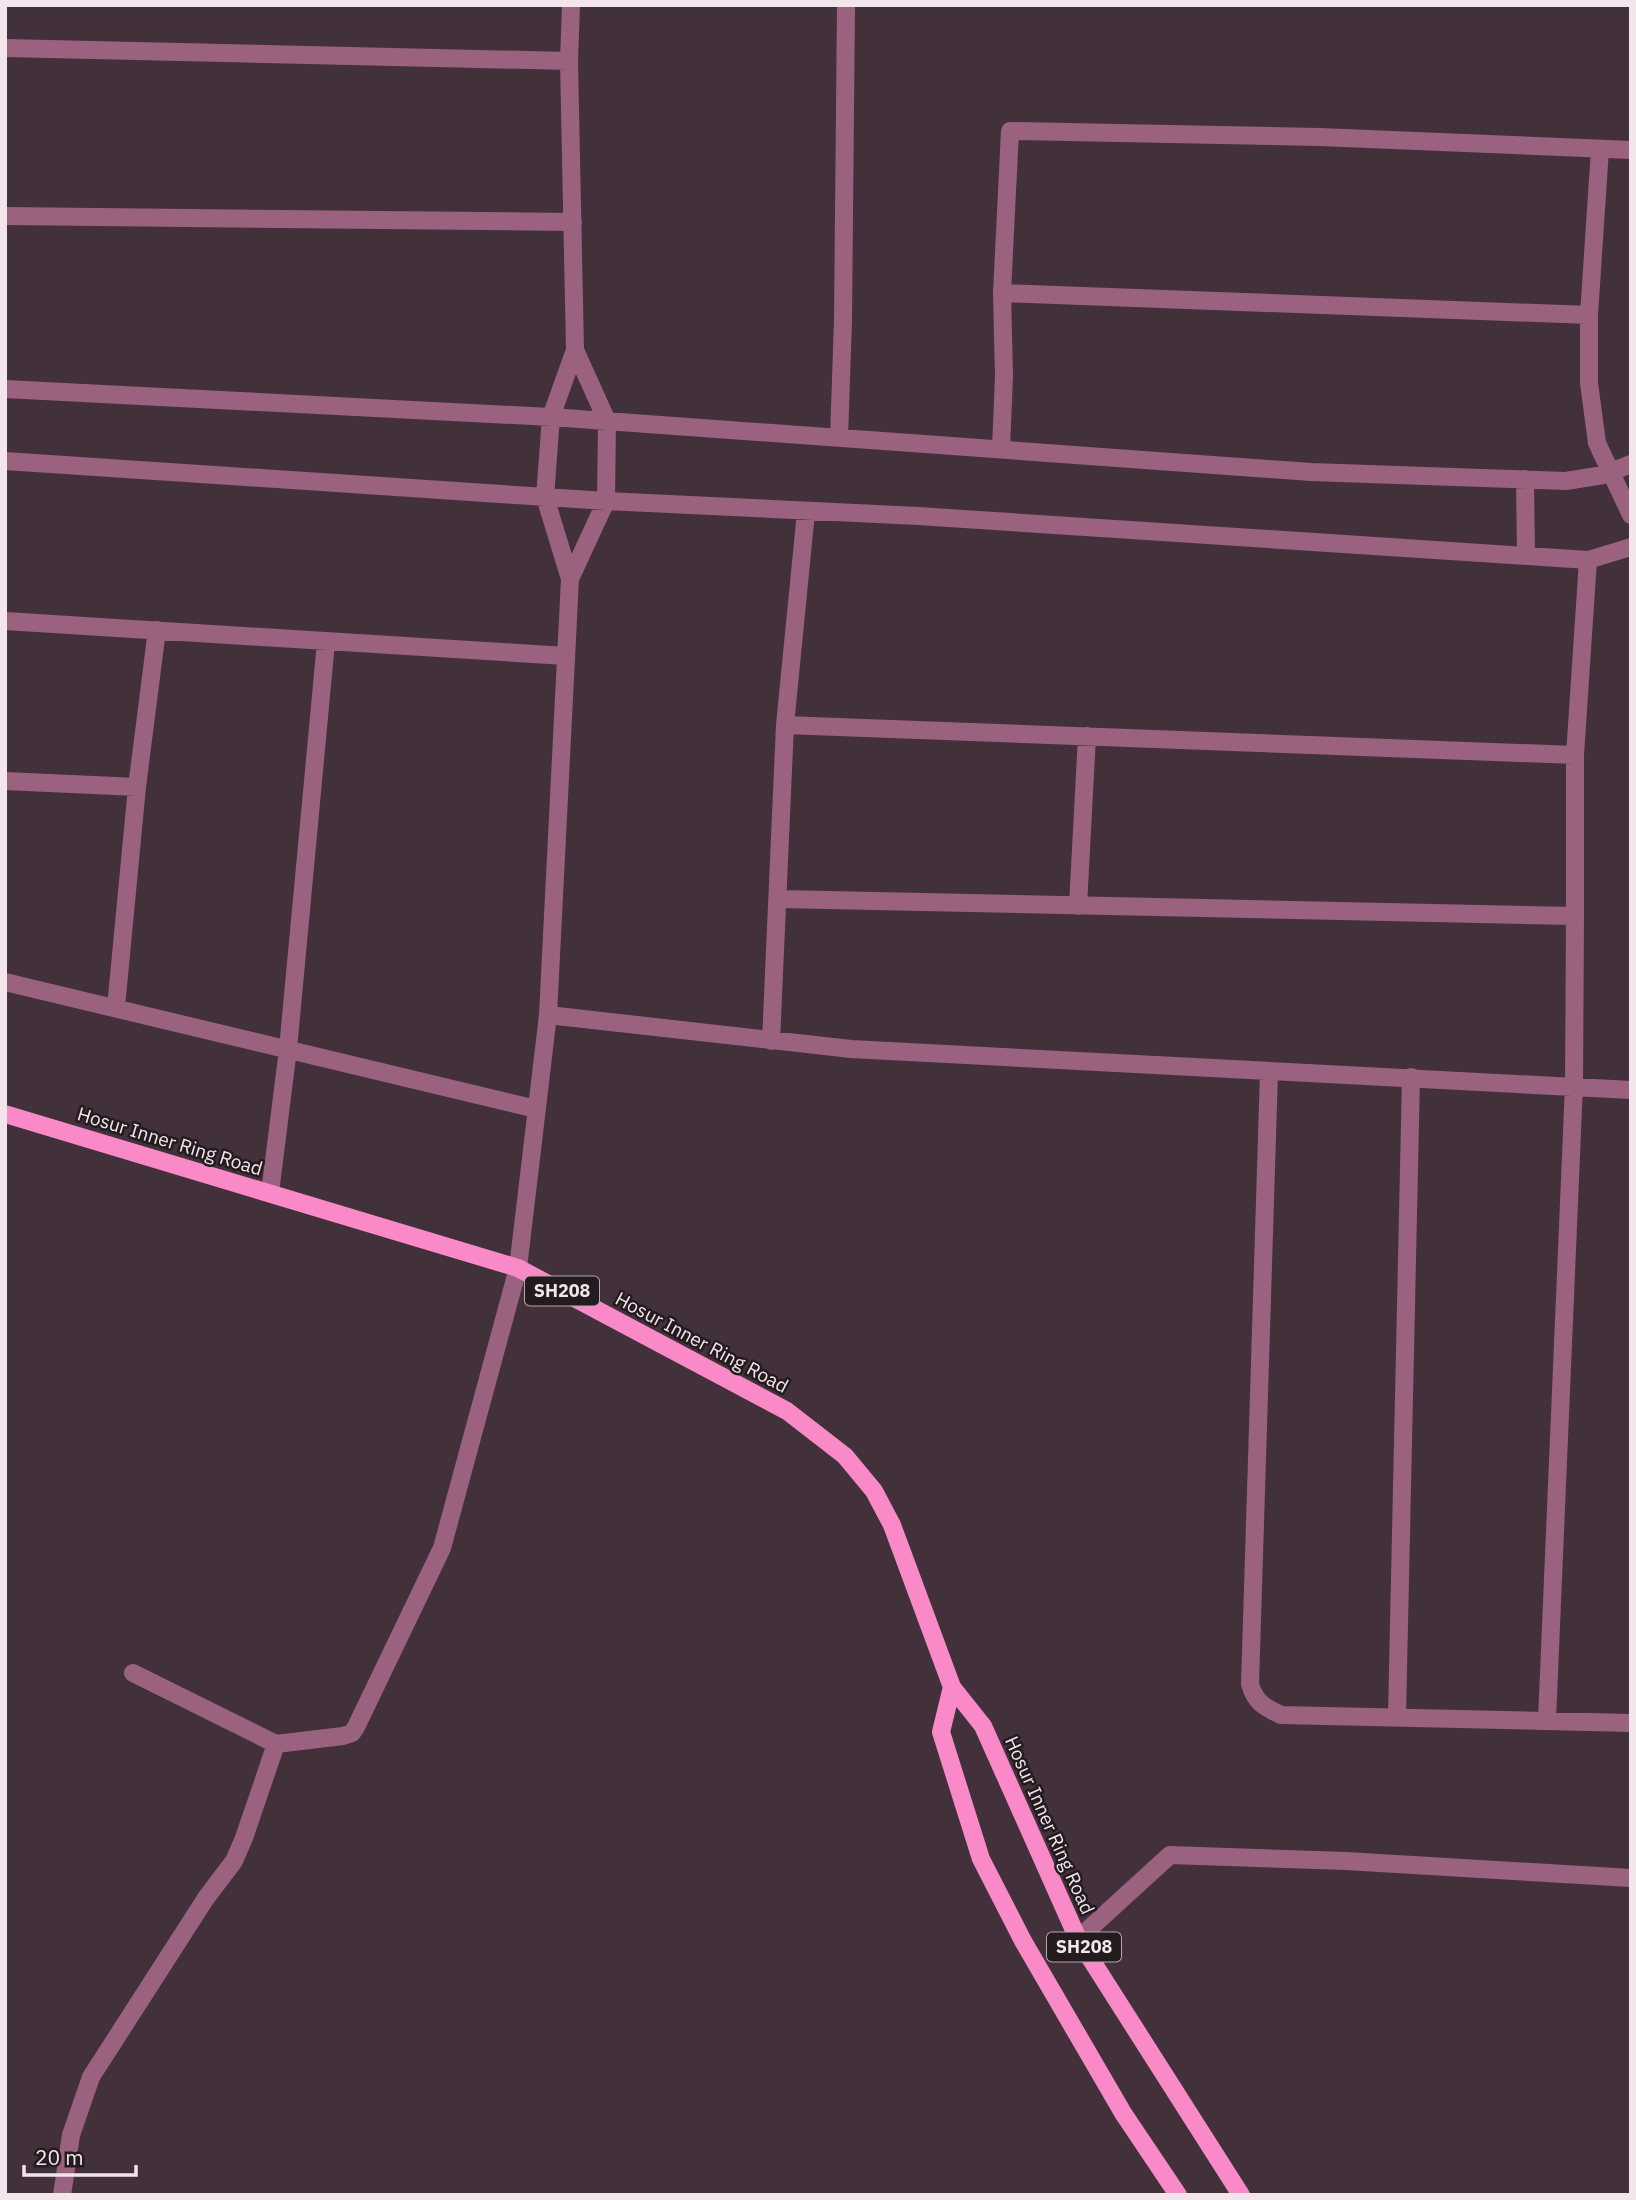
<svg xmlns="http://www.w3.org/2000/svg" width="1636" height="2200" font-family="'IBM Plex Sans',sans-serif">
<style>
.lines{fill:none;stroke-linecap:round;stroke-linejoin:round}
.minor{stroke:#9a627f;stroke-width:18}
.major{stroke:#fa89c7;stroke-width:18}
.labels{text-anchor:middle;stroke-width:5;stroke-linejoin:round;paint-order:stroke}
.shield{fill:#241b1f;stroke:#b4a9ae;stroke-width:2}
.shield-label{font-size:18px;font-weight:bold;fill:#f2e6ec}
.street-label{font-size:19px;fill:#f2e6ec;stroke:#241b1f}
</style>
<rect width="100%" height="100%" fill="#42313a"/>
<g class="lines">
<!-- minor -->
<path class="minor" d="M5,48L569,61
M1600,149L1589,315V383L1597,443L1631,515
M5,216L573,222
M1002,293L1010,131L1320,137L1631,150
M5,389L551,417L1311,472L1566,481L1603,475L1631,464
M839,438L843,320L846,5
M1001,449L1004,376L1002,293L1589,315
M5,461L606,501L918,516L1588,560L1631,547
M1525,479L1526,556
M570,579L606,501L607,421L575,350
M5,621L566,656
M785,725L1575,755
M5,781L137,787
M778,899L1575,916V755L1588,560
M1078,906L1087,736
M5,982L536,1109
M116,1007L137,787L157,630
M548,1015L851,1049L1631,1090
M771,1041L785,725L806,512
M1269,1072L1250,1684C1255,1702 1264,1707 1281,1715L1631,1723
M270,1193L288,1049L326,642
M133,1673L276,1744
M1397,1716L1411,1077
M1547,1720L1574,1085L1575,916
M1078,1939L1170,1855L1346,1861L1631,1878
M62,2195L71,2135L91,2077L206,1898L234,1861L244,1838L276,1744L343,1736L352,1733L356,1727L442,1548L518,1268L548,1015L570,579L545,497L551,417L575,350L569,61L571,5"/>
<!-- major -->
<path class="major" d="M5,1114L518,1268L787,1411L845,1456L874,1491L892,1525L952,1687L983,1726L1078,1939L1241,2195
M952,1687L941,1732L981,1859L1023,1941L1123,2113L1178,2195"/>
</g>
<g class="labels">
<!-- shield labels -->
<g class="shield">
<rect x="525" y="1276.5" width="74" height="29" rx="5"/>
<rect x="1047" y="1932.5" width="74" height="29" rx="5"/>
</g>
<g class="shield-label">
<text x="562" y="1297">SH208</text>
<text x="1084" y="1953">SH208</text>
</g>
<!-- street labels -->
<g class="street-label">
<text transform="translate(170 1141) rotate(17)" y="7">Hosur Inner Ring Road</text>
<text transform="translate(702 1342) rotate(28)" y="7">Hosur Inner Ring Road</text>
<text transform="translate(1050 1825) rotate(66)" y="7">Hosur Inner Ring Road</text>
</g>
</g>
<!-- border -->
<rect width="1636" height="2200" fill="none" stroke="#f2e6ec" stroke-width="14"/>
<!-- scale -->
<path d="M24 2165v10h112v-10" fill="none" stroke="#f2e6ec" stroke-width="3.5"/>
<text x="35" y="2165" font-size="21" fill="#f2e6ec" stroke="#241b1f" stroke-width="5" paint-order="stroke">20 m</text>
</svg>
